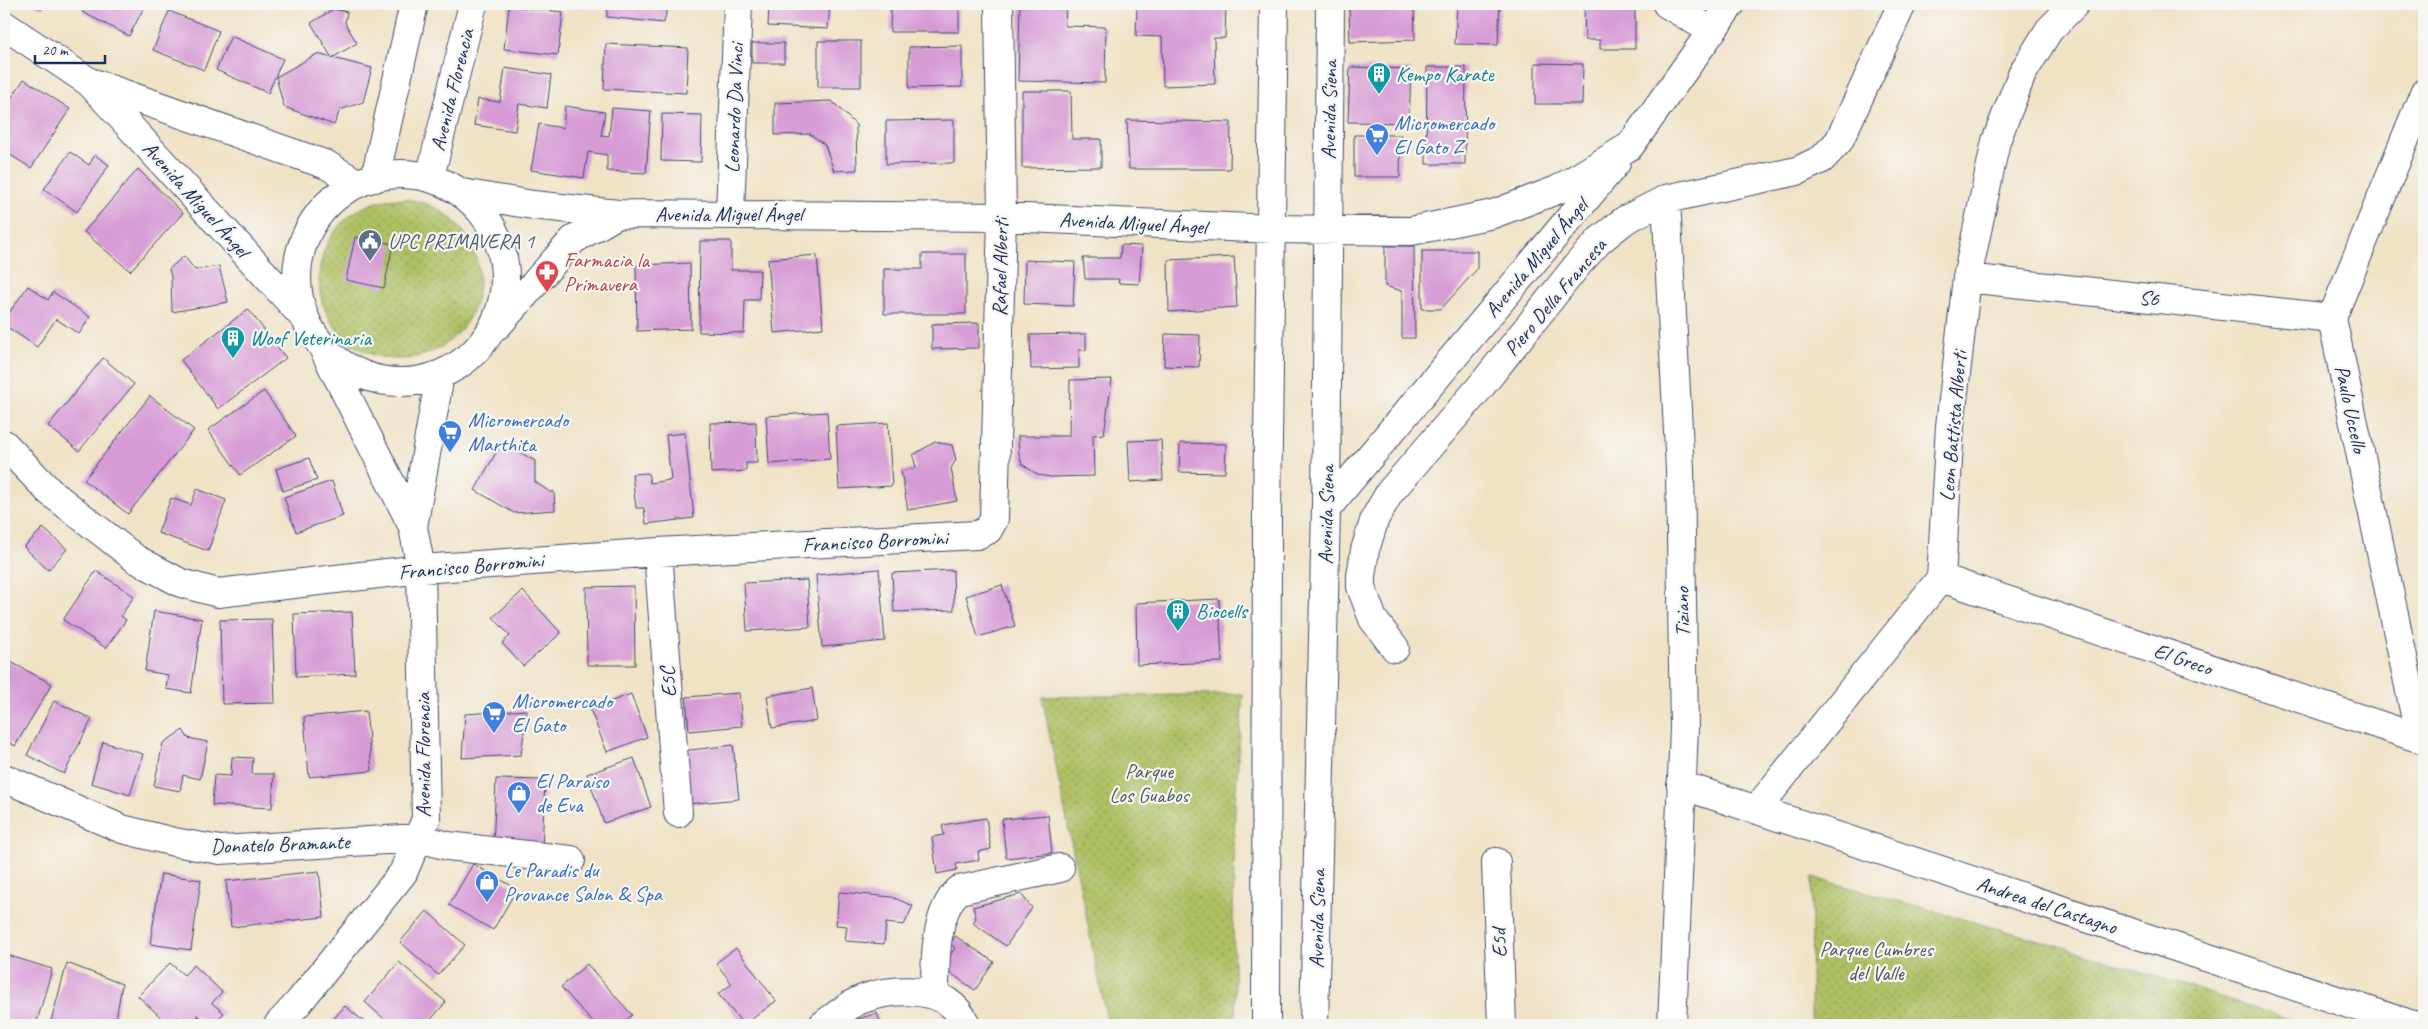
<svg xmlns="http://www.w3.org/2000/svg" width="2428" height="1029" font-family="Caveat,sans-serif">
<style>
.grass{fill:url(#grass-dots);stroke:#647860}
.building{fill:#d79cd6}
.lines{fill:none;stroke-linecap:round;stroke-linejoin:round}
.minor-casing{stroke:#3b4a6d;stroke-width:30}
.minor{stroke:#fff;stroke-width:28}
.labels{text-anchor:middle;stroke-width:4.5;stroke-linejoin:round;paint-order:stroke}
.culture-label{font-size:21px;fill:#0d838f;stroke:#f6f6f2;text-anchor:start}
.street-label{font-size:21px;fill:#1b2f5e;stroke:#f6f6f2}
.shop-label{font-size:21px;fill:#366cbe;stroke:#f6f6f2;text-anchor:start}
.service-label{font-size:21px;fill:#4e5e75;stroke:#f6f6f2;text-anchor:start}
.health-label{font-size:21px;fill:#be3a42;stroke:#f6f6f2;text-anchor:start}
.park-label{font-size:21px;fill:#475a60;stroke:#f6f6f2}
</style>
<defs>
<pattern id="grass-dots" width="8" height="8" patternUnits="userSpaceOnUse" patternTransform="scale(1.25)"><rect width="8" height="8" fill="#aec063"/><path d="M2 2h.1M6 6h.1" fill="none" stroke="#8d9c55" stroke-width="1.8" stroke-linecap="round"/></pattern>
</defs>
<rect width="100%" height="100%" fill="#f6f6f2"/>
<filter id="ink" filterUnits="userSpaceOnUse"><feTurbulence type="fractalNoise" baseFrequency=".02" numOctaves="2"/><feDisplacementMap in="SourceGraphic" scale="10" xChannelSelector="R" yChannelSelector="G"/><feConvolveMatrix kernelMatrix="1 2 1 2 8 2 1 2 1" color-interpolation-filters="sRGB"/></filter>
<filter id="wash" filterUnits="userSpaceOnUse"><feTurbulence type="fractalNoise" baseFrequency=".0096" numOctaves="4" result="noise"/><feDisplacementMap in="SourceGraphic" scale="20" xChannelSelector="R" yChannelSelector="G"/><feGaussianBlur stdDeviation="1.12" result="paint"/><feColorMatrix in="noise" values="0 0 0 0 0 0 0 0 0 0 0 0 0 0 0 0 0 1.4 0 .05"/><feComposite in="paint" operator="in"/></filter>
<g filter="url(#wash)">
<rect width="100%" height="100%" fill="#f0e2c5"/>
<!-- grass -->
<path class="grass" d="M319 279a80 80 0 1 1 160 0a80 80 0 1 1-160 0Z
M1243,694L1235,804L1233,928L1236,1025H1108L1042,697Z
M1812,877L2064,947L2308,1025H1811Z"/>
<g id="blocks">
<!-- building -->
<path class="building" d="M33,4H45L42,9Z
M86,4H146L129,36L82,12Z
M567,4H587L586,8Z
M607,4H668L664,23L607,17Z
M769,4H830L828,29L768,26Z
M891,4H959V32H890Z
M1020,4H1066L1065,26L1106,27L1105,83L1018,81Z
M1137,4H1226L1225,38H1214L1215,84L1163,86L1162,37L1136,36Z
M1349,4H1414L1415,40L1350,42Z
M1457,4H1500L1498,45L1455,44Z
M1584,4H1635V49H1600V40H1585Z
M509,6L563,12L558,55L504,49Z
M334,9L347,12L345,23L357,43L332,58L311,23Z
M169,11L219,31L204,70L153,50Z
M231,36L283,59L268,93L216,70Z
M818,41H861V87H818Z
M752,43H784V63H752Z
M606,44L688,48L686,93L604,89Z
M962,46V87L909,88V47Z
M317,54L372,68L363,102L340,110L334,125L284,107L276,77Z
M1535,63L1583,64L1582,104H1535Z
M1350,67L1411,69L1409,123L1348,122Z
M1427,67H1466L1465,164H1426Z
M505,68L551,75L547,108L519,104L515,131L474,125L478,99L500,102Z
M24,79L70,109L31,168L4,151V110Z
M4,86L9,89L4,99Z
M1022,91H1071L1072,139H1101V167L1022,168Z
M832,101L856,125L857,170L834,171L825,145L810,134L775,135V103Z
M565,106L605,112L601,135L609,136L612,108L651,111L646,173L607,171V155L588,152L584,178L531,170L539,124L563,128Z
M662,114L702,115L701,162L661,161Z
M954,120V163L886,164V121Z
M1127,120L1231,122L1230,169H1129Z
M1354,135H1401L1400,177H1354Z
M70,152L89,165L95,155L109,165L77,212L44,189Z
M138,169L183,213L130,271L84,232Z
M355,237L393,244L384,288L346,280Z
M700,241H731V270H760L759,300H745L744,333L699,332Z
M1121,245L1142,246L1139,284L1118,283L1119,279H1085L1083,258H1120Z
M1385,246H1414L1415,338H1402V291L1385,286Z
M1422,251H1477V269L1441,309H1422Z
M922,254H966V314H884V269H922Z
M817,255L823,328L774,333L768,259Z
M184,256L195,270L219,266L228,302L172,312L171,277L169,269Z
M1234,257L1237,307L1169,312L1168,260Z
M1025,260L1075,262L1073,306L1024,304Z
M690,263L691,329L637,331L636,265Z
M28,286L48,300L53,292L90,317L79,334L56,319L37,347L4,325V320Z
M248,309L286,358L218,409L181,360Z
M979,323V348L932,349V324Z
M1086,334V350H1079V368L1031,369L1030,335Z
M1165,334L1200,335L1199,367L1164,366Z
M103,358L134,384L79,451L48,426Z
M1112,379L1104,434L1093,435L1094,476L1051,477L1038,475L1022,464L1019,454L1018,436H1069L1070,380Z
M264,391L296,436L240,475L208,430Z
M150,396L194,430L128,514L84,480Z
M827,412L830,459L769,464L766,416Z
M756,422L757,463H746V471L711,473L710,423Z
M888,423L892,486L839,489L836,426Z
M685,433L694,518L646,524L644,508H636L632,474L648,473L650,483L671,480L666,435Z
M1161,440L1163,480L1130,482L1128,441Z
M502,442L535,461V482L550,492H554L555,510L514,513L475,490Z
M935,442L952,445L956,460L951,468L957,501L908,510L901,471L916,468L913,455Z
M1180,443L1226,444L1225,473L1179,472Z
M309,458L317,480L283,491L276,469Z
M332,481L343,516L296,532L284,497Z
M197,489L226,500L208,551L158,533L171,498L191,505Z
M43,528L67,549L48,570L24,547Z
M879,569L885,641L822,647L816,575Z
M953,570L954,610L894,612L892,573Z
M96,571L134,596L121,616L126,620L106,648L63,620Z
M807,580L810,627L747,631L744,583Z
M1002,585L1015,626L978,637L966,596Z
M634,586L635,665H587L586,587Z
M523,591L561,633L523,666L502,643L510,636L493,617Z
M1219,599L1222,662L1137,665L1136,603Z
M154,611L202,619L191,693L166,689L168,675L145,671Z
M352,612L355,674L296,677L294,614Z
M272,619L275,703L222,704L220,620Z
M5,659L52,684L15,746L4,739Z
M812,688L817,721L772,728L767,696Z
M739,693L742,726L689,731L686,697Z
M631,694L647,737L607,752L590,709Z
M54,701L92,719L64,774L27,755Z
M527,710L521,755L462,758L465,714Z
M366,711L372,771L309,777L304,717Z
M183,730L188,738L208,742L200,779L183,775L180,791L154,786L163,743Z
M103,742L143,754L130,795L91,783Z
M733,745L739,799L688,804L682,751Z
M232,757L253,758L252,774H274L272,808L212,805L214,775L231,776Z
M634,758L651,807L604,823L587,774Z
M496,779L545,780L542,850L493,848Z
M1048,815L1052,853L1006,858L1002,819Z
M986,818L991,849L978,852L979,860L956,864L957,870L937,874L932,837L944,835L942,825Z
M473,864L517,889L493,930L449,905Z
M319,871L324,917L231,927L226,881Z
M161,874L201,880L191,950L150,944Z
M839,892L892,897L913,906L904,925L886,923L884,944L845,941L847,926L836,925Z
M1021,894L1032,908L1006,946L973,923L976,918L973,907Z
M427,911L465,945L438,975L400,942Z
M955,936L994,962L975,990L942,967L955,948L950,944Z
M736,948L776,1001L744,1025L718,994L732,984L716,963Z
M4,954L52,969L36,1025H4Z
M399,962L446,1002L426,1025H391L365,1002Z
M67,963L122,984L115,1025H50Z
M170,963L184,975L194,965L222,992L212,1003L224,1013L213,1025H207L197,1015L187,1025L177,1017L169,1025L138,996Z
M587,964L632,1015L620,1025H595L561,987Z
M345,1006L368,1025H328Z
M877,1013L881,1025H849L852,1021Z"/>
</g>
</g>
<g filter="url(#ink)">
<use href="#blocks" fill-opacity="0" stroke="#3b4a6d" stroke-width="1"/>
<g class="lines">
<!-- minor casing -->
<g class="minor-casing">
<path id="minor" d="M1667,4L1712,31
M4,25L89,82L301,314
M93,83L327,165L357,183
M297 278a104 104 0 1 1 208 0a104 104 0 1 1-208 0Z
M430,177L473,4
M375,178L414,4
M462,193L533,205L618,214L1002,217L1272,229L1411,231L1493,214L1557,190L1630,146L1731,4
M1666,199L1680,469L1684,728L1672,1025
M730,213L738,4
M1967,278L2332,318
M498,325L573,240L618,214
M4,444L50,492L136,559L181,583L218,593L421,569L658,552L977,535L988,530L994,519L1002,217L999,4
M1326,509L1616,163
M413,527L440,375
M658,552L678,813
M1941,578L2424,740
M1395,648L1373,619L1361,587V576L1365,550L1375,518L1390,492L1482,385L1579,263L1600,240L1625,220L1666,199L1797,171L1822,159L1839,141L1902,4
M2420,739L2332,318L2424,93
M4,778L122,829L174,842L220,850L419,838L448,846L571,860
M1681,785L2413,1025
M1756,810L1941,578L1950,426L1967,278L1996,141L2022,74L2049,30L2075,4
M1496,862L1502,1025
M935,995C935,964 934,912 959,890L1060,868
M278,1025L299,1002L403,873L426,819L421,569L413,527L323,348
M823,1025C834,1017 846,1007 858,1001C892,986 951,984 966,1025
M1266,1025L1267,512L1274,4
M1314,1025L1326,509L1330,4"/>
</g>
<!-- minor -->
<use href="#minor" class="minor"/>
</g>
</g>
<!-- icons -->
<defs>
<g id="building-pin" transform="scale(1.25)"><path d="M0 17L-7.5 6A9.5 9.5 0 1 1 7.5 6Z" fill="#0f9aa8" stroke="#f6f6f2"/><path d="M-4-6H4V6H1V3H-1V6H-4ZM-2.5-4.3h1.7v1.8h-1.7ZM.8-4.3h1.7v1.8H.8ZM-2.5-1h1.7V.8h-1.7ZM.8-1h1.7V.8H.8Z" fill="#fff"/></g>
<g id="supermarket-pin" transform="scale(1.25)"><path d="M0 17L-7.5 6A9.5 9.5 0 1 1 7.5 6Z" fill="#3f7fe0" stroke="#f6f6f2"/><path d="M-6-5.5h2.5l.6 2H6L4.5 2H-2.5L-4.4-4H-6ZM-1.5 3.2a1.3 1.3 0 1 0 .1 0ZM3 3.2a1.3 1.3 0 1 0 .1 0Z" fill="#fff"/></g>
<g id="civic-pin" transform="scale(1.25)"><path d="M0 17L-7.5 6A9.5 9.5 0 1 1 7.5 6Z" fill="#5c6f8a" stroke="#f6f6f2"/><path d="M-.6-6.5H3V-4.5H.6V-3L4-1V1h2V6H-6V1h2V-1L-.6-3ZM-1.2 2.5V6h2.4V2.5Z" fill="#fff"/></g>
<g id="pharmacy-pin" transform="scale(1.25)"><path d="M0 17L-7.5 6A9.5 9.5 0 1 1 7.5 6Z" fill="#e0444e" stroke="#f6f6f2"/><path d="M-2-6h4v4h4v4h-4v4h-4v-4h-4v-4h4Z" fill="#fff"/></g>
<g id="shop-pin" transform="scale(1.25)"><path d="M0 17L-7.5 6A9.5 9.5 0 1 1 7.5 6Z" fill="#3f7fe0" stroke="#f6f6f2"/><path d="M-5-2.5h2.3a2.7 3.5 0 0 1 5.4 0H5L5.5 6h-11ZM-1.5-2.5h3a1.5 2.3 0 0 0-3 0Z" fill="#fff"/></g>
</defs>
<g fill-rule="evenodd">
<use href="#building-pin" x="1379" y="74"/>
<use href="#supermarket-pin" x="1377" y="135"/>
<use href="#civic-pin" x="370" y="241"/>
<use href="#pharmacy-pin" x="547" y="272"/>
<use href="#building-pin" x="233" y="338"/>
<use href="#supermarket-pin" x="450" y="432"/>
<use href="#building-pin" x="1178" y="611"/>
<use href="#supermarket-pin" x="494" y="713"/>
<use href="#shop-pin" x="519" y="793"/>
<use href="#shop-pin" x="487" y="882"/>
</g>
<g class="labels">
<!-- culture labels -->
<g class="culture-label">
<text x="1396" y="81">Kempo Karate</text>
<text x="250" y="345">Woof Veterinaria</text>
<text x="1196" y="618">Biocells</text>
</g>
<!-- street labels -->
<g class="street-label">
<text transform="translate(452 90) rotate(-76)" y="7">Avenida Florencia</text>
<text transform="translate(734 108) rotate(-88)" y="7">Leonardo Da Vinci</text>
<text transform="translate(1329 110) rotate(-89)" y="7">Avenida Siena</text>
<text transform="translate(196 199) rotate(48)" y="7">Avenida Miguel Ángel</text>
<text x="729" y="221">Avenida Miguel Ángel</text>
<text transform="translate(1133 223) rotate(3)" y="7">Avenida Miguel Ángel</text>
<text transform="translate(1536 258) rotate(-50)" y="7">Avenida Miguel Ángel</text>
<text transform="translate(1000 267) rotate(-89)" y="7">Rafael Alberti</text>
<text transform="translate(1555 297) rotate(-50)" y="7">Piero Della Francesa</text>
<text transform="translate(2149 298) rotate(6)" y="7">S6</text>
<text transform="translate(2351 409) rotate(78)" y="7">Paulo Uccello</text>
<text transform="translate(1953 426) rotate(-85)" y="7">Leon Battista Alberti</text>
<text transform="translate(1326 515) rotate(-89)" y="7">Avenida Siena</text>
<text transform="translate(875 541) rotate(-3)" y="7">Francisco Borromini</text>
<text transform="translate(471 566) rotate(-5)" y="7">Francisco Borromini</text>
<text transform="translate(1682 612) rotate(-91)" y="7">Tiziano</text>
<text transform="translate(2183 659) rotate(19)" y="7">El Greco</text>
<text transform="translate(668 682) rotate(-94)" y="7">E5C</text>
<text transform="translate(423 755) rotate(-90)" y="7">Avenida Florencia</text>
<text transform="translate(280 844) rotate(-2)" y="7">Donatelo Bramante</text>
<text transform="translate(2047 905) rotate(18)" y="7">Andrea del Castagno</text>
<text transform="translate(1317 919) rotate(-89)" y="7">Avenida Siena</text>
<text transform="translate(1499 943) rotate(-92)" y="7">E5d</text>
</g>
<!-- shop labels -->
<g class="shop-label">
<text x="1394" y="130">Micromercado<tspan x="1394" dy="24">El Gato Z</tspan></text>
<text x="468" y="427">Micromercado<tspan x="468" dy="24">Marthita</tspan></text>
<text x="512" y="708">Micromercado<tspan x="512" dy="24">El Gato</tspan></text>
<text x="536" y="788">El Paraiso<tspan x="536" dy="24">de Eva</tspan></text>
<text x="504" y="877">Le Paradis du<tspan x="504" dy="24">Provance Salon &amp; Spa</tspan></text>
</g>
<!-- service labels -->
<g class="service-label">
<text x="388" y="248">UPC PRIMAVERA 1</text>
</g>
<!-- health labels -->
<g class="health-label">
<text x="564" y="267">Farmacia la<tspan x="564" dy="24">Primavera</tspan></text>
</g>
<!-- park labels -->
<g class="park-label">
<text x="1149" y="778">Parque<tspan x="1149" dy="24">Los Guabos</tspan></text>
<text x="1876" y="956">Parque Cumbres<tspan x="1876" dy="24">del Valle</tspan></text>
</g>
</g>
<!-- margin -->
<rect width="2428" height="1029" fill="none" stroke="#f6f6f2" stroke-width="20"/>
<!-- scale -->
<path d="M35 55v8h70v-8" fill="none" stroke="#1b2f5e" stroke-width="2.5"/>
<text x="42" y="55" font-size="15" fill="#1b2f5e" stroke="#f6f6f2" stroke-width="4" paint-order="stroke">20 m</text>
</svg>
